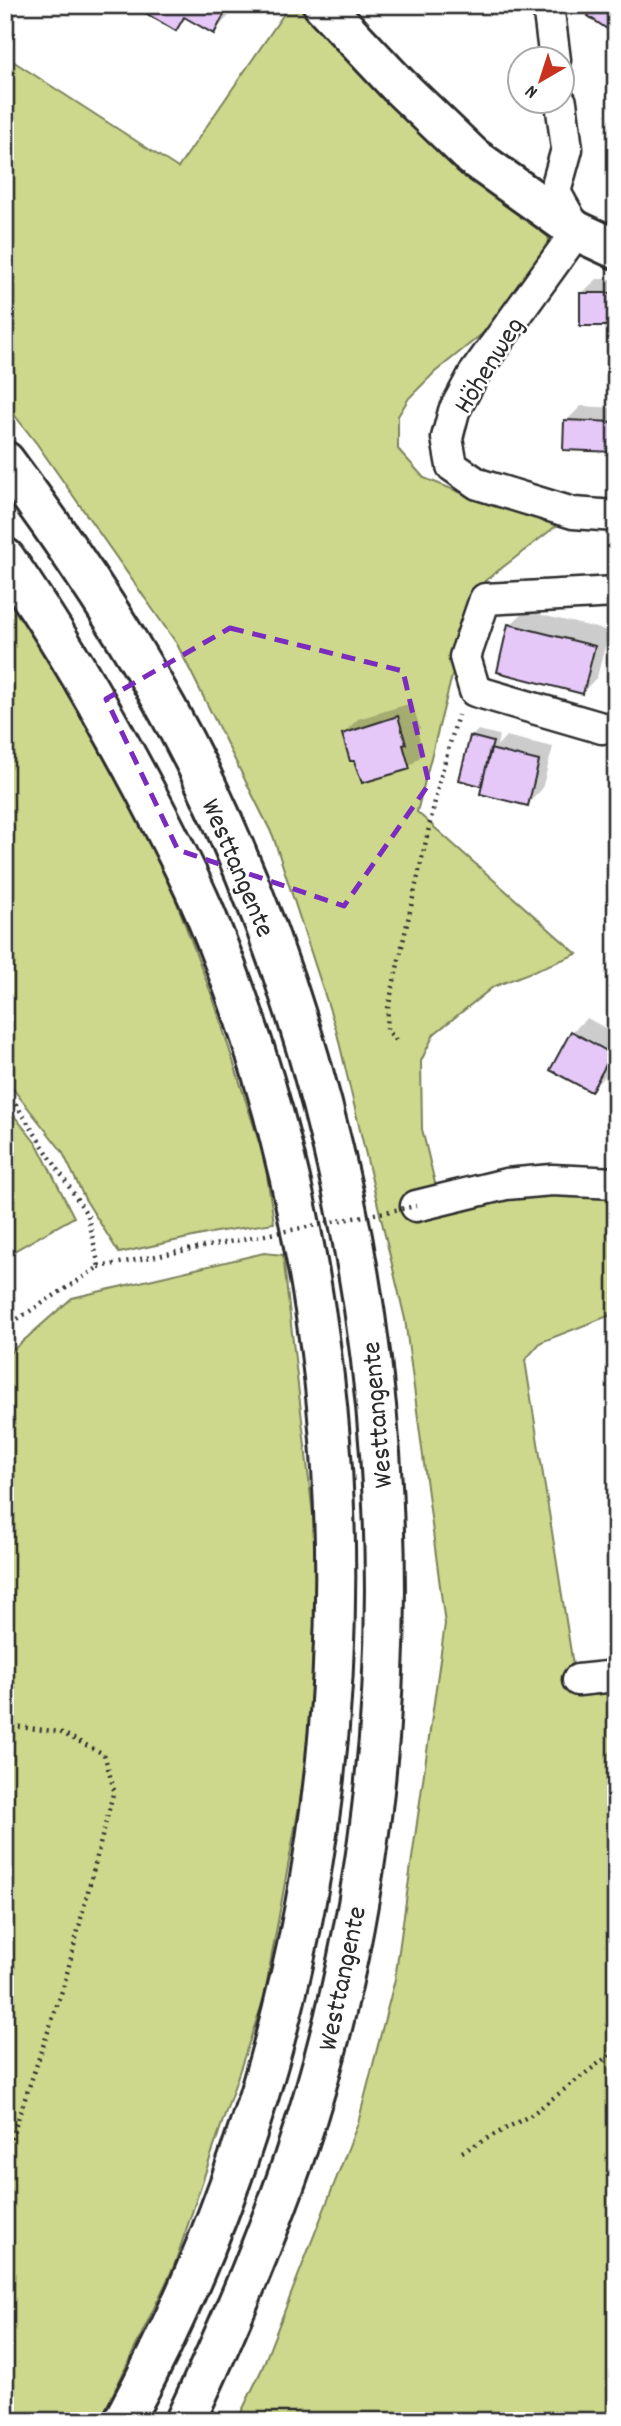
<svg xmlns="http://www.w3.org/2000/svg" width="621" height="2426" font-family="Dekko,sans-serif">
<style>
.green{fill:#cdd88c;stroke:#7c825c;stroke-width:2}
.shadow{fill:#0003}
.building{fill:#e5c8f7;stroke:#2b2b2b;stroke-width:2}
.lines{fill:none;stroke-linecap:round;stroke-linejoin:round}
.minor-casing{stroke:#2b2b2b;stroke-width:35}
.secondary-casing{stroke:#2b2b2b;stroke-width:44}
.primary-casing{stroke:#2b2b2b;stroke-width:44}
.path{stroke:#2b2b2b;stroke-width:4.5;stroke-dasharray:2 5;stroke-linecap:butt}
.minor{stroke:#fff;stroke-width:30}
.secondary{stroke:#fff;stroke-width:38}
.primary{stroke:#fff;stroke-width:38}
.path-bridge{stroke:#2b2b2b;stroke-width:4.5;stroke-dasharray:2 5;stroke-linecap:butt}
.marked{fill:none;stroke:#7b2cbf;stroke-width:5;stroke-dasharray:14 9;stroke-linejoin:round}
.labels{text-anchor:middle;stroke-width:5;stroke-linejoin:round;paint-order:stroke}
.street-label{font-size:28px;fill:#2b2b2b;stroke:#fff}
</style>
<rect width="100%" height="100%" fill="#fff"/>
<filter id="ink" filterUnits="userSpaceOnUse"><feTurbulence type="fractalNoise" baseFrequency=".0143" numOctaves="2"/><feDisplacementMap in="SourceGraphic" scale="14" xChannelSelector="R" yChannelSelector="G"/><feConvolveMatrix kernelMatrix="1 2 1 2 8 2 1 2 1" color-interpolation-filters="sRGB"/></filter>
<g filter="url(#ink)">
<!-- green -->
<path class="green" d="M290,5H296L410,123L548,237L552,252L498,321L435,372L409,398L398,416V449L424,478L472,497L560,523L485,581L462,637L417,812L577,954L493,987L434,1034L421,1061L422,1129L440,1204L616,1183V1316H608L541,1342L525,1360L575,1678L616,1681V2421H237L261,2371L358,2123L395,1979L445,1624L405,1319L336,1029L273,836L177,644L37,444L5,403V56L178,168Z
M5,588L62,675L121,782L175,898L214,1001L265,1161L274,1223L216,1232L119,1253L85,1199L62,1151L13,1089L5,1083Z
M5,1104L38,1146L74,1217L5,1256Z
M264,1253L283,1255L317,1550L309,1751L264,1998L174,2266L107,2407L98,2421H5V1357L72,1298Z"/>
<!-- shadow -->
<path class="shadow" d="M136,5H234L228,17L213,32L187,17L175,29Z
M597,279H616V324L582,293Z
M581,406L616,408V451L566,421Z
M525,611L609,631L597,677L583,692L510,625Z
M412,703L420,728L417,731L424,753L409,767L343,734L358,719Z
M478,730L499,735L497,746L506,736L553,747L542,789L528,804L485,780L481,784L471,737Z
M587,1018L616,1034V1056L605,1076L591,1090L572,1032Z"/>
<!-- building -->
<path class="building" d="M132,5H229L214,34L184,17L176,31Z
M596,5H616V31L613,33L588,16Z
M580,293H616V326H580Z
M564,420L616,422V452L563,450Z
M508,624L595,646L583,694L497,672Z
M398,716L406,744L403,745L410,769L362,783L354,761H350L342,734Z
M470,736L493,742L481,786L459,780Z
M490,749L539,761L528,806L480,794Z
M571,1031L612,1054L591,1092L550,1070Z
M616,1575V1630L609,1576Z"/>
<g class="lines">
<!-- minor casing -->
<g class="minor-casing">
<path id="minor" d="M548,5L555,60
M561,102L567,149L555,192L577,231L474,374L454,411L447,438L452,466L478,484L573,513L616,516
M602,728L475,691L465,657L485,599L616,592
M416,1206L506,1184L552,1180L616,1183
M578,1680L616,1676"/>
</g>
<!-- secondary casing -->
<g class="secondary-casing">
<path id="secondary" d="M323,5L398,85L473,157L577,231L616,249"/>
</g>
<!-- primary casing -->
<g class="primary-casing">
<path id="primary" d="M5,461C77,558 146,662 199,770C405,1197 445,1710 293,2161C262,2250 225,2336 185,2421
M5,558C56,631 101,708 143,787C164,827 186,869 204,911C405,1395 373,1961 123,2421"/>
</g>
<!-- path -->
<path class="path" d="M396,1040L387,1030L388,1008L440,779L458,715
M5,1095L15,1103L88,1216L99,1267L5,1327
M5,1725L60,1732L104,1754L114,1790L64,1985L5,2157
M462,2152L531,2115L616,2050"/>
<!-- minor -->
<use href="#minor" class="minor"/>
<!-- secondary -->
<use href="#secondary" class="secondary"/>
<!-- primary -->
<use href="#primary" class="primary"/>
<!-- path-bridge -->
<path class="path-bridge" d="M99,1267L416,1206"/>
</g>
</g>
<!-- marked area -->
<path class="marked" d="M230,628L403,671L429,784L344,906L178,850L106,699Z"/>
<g class="labels">
<!-- street labels -->
<g class="street-label">
<text transform="translate(487 364) rotate(-58)" y="10">Höhenweg</text>
<text transform="translate(240 867) rotate(67)" y="10">Westtangente</text>
<text transform="translate(375 1415) rotate(-95)" y="10">Westtangente</text>
<text transform="translate(340 1978) rotate(-78)" y="10">Westtangente</text>
</g>
</g>
<!-- margin -->
<rect width="621" height="2426" fill="none" stroke="#fff" stroke-width="28"/>
<rect x="14" y="14" width="593" height="2398" fill="none" stroke="#2b2b2b" stroke-width="2.5" filter="url(#ink)"/>
<!-- north arrow -->
<g transform="translate(541 80) rotate(219)"><circle r="33" fill="#ffffff" stroke="#aaaaaa" stroke-width="2"/>
<path d="M0-5L12 26L0 18L-12 26Z" fill="#c8321e"/>
<text y="-10" font-size="19" font-weight="bold" text-anchor="middle" fill="#2b2b2b">N</text>
</g>
</svg>
